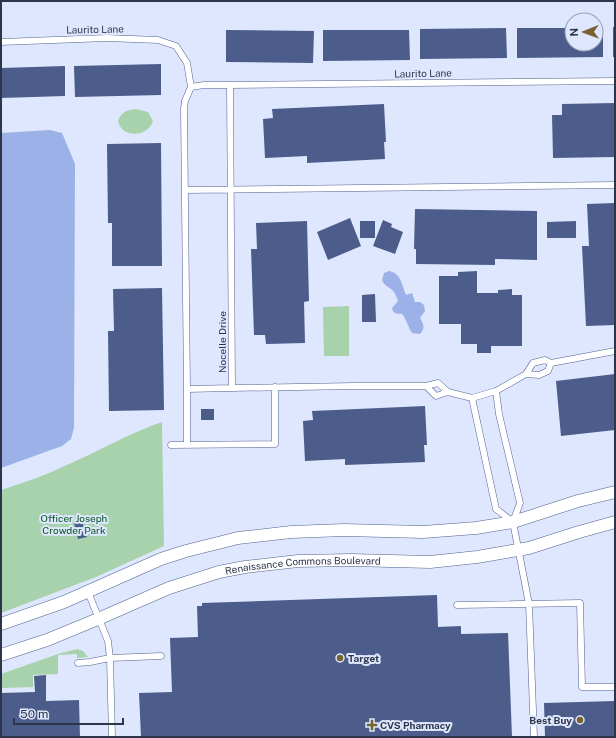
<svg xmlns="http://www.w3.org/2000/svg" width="616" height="738" font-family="'Public Sans',sans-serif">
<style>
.green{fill:#a8d2ac}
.water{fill:#9cb1e7}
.building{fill:#4c5d8b}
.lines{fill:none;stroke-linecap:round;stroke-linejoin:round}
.service-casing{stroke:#4f618f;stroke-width:7}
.minor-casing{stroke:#4f618f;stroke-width:13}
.service{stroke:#fff;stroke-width:6}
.minor{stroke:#fff;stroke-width:12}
.poi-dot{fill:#776332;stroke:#dee7fd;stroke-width:1.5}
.labels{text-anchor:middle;stroke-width:4;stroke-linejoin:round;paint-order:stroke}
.street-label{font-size:10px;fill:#2d354a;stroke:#dee7fd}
.park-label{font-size:10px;fill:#065620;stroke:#dee7fd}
.poi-label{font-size:10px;font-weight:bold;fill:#2d354a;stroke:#dee7fd;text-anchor:start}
</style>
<rect width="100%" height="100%" fill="#dee7fd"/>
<!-- green -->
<path class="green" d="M136,109L148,112L153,121C148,137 122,139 118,121C121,112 127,110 136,109Z
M349,306V356H324L323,307Z
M162,422L164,546L96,577L1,613V490C23,483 46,475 67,465C99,451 129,433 162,422Z
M77,649L83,651L88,657L77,658V654L58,655V674L33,675V687L1,688V674L58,654Z"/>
<!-- water -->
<path class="water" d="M50,130L62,133L75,164L74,428L71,439L62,446L1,468V133Z
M389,271C401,273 402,285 406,295L412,293L415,302H420L424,305L425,311L420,318C423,324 426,327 420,334L412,333C409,329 405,316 402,314C398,313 396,315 393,311L392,308L398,301C397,297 394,291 391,289C387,286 384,285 382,280L384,273Z"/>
<!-- building -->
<path class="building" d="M613,27H615V57H613Z
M506,28L507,58L420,59V29Z
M517,28H572V44H596V28H603V57L517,58Z
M226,30L314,31L313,63L226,62Z
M323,30H409L410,60L323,61Z
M161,64V95L75,97L74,66Z
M65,66V96L1,98V68Z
M615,103V157L553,158L552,115H562V104Z
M384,104L386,142H384L385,159L307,163V156L265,158L263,119L273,118L272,109Z
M161,143L162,266H112V223H108L107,144Z
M615,203V325L586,326L582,246H589L587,204Z
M415,209L537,211V260L495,259V265L416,264V249H414Z
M350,218L361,246L328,260L317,232Z
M383,220L392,224L391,227L403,232L395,254L373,246Z
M307,221L309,301L304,302L305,343L266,344L265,335H254L251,249H257L256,223Z
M360,221H375V238H360Z
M576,221V238H547V222Z
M477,271V293H498V290L512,289V295H522V346H491V353H477V344H461V324H439V276H458V272Z
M162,288L164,410L109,411L108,331H114L113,289Z
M375,294L376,322H362V295Z
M615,374V430L561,436L556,381Z
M425,406L427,445H424L425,462L345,465V459L305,461L303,421L313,420L312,411Z
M201,409H214V420H201Z
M82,521L87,537L78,539L74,523Z
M437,595L438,627L461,626V634L508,633L512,737H141L139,693L172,692L170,638L198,637L197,606H202V603Z
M46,675V701L79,700L80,737H1V693L35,692L34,676Z
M615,701V737H545L544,703Z"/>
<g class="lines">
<!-- service casing -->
<g class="service-casing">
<path id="service" d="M1,42L107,38L158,40L176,46L187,63L191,87L204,85H230L232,388L354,386H426L438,383L448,392L472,398L496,391L526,374L533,363L545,360L551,363L615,351
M230,85L615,81
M191,87L185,101L184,109L187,389L232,388
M185,190L615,185
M526,374L539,375L548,371L551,363
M426,386L436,396L448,392
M187,389V445
M496,391L499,414L520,503L513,522L529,604L534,737
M472,398L496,509L513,522
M171,445L275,444V387
M88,592L108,641L110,658L112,737
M457,605L580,603L582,687H615
M78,663L90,662L110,658L161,656"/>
</g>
<!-- minor casing -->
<g class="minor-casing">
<g id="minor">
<path d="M1,624L64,602L161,559L186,551L238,538L291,532L344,530L423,532L476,528L513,522L578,501L615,492"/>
<path id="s1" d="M1,655L47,640L98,619L169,588L219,572L245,567L298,561L351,560L430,562L477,557L529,548L579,532L615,522"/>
</g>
</g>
<!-- service -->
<use href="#service" class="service"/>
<!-- minor -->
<use href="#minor" class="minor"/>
</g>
<!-- markers -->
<g class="poi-dot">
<circle cx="340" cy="658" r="4"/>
<circle cx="580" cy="720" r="4"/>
<path d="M370 719h4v4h4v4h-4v4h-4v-4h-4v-4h4z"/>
</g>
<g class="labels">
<!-- street labels -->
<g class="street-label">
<text transform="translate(95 29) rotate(-1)" y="4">Laurito Lane</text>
<text transform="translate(423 73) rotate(-1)" y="4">Laurito Lane</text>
<text transform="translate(222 342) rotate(-90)" y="4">Nocelle Drive</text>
<text dy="4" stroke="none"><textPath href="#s1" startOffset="318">Renaissance Commons Boulevard</textPath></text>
</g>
<!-- park labels -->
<g class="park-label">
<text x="74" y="522">Officer Joseph<tspan x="74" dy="12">Crowder Park</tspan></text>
</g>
<!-- poi labels -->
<g class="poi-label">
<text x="348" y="662">Target</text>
<text x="572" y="724" text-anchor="end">Best Buy</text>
<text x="380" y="729">CVS Pharmacy</text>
</g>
</g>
<!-- border -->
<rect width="616" height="738" fill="none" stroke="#2d354a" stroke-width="4"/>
<!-- north arrow -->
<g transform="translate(584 32) rotate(269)"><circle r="19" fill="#dee7fd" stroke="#97a0b5"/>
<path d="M0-3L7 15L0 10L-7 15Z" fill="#776332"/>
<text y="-6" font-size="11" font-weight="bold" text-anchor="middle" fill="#2d354a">N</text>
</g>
<!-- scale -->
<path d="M14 718v6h109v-6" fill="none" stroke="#2d354a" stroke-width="2"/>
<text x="20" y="718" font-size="12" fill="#2d354a" stroke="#dee7fd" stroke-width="3" paint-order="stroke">50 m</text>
</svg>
